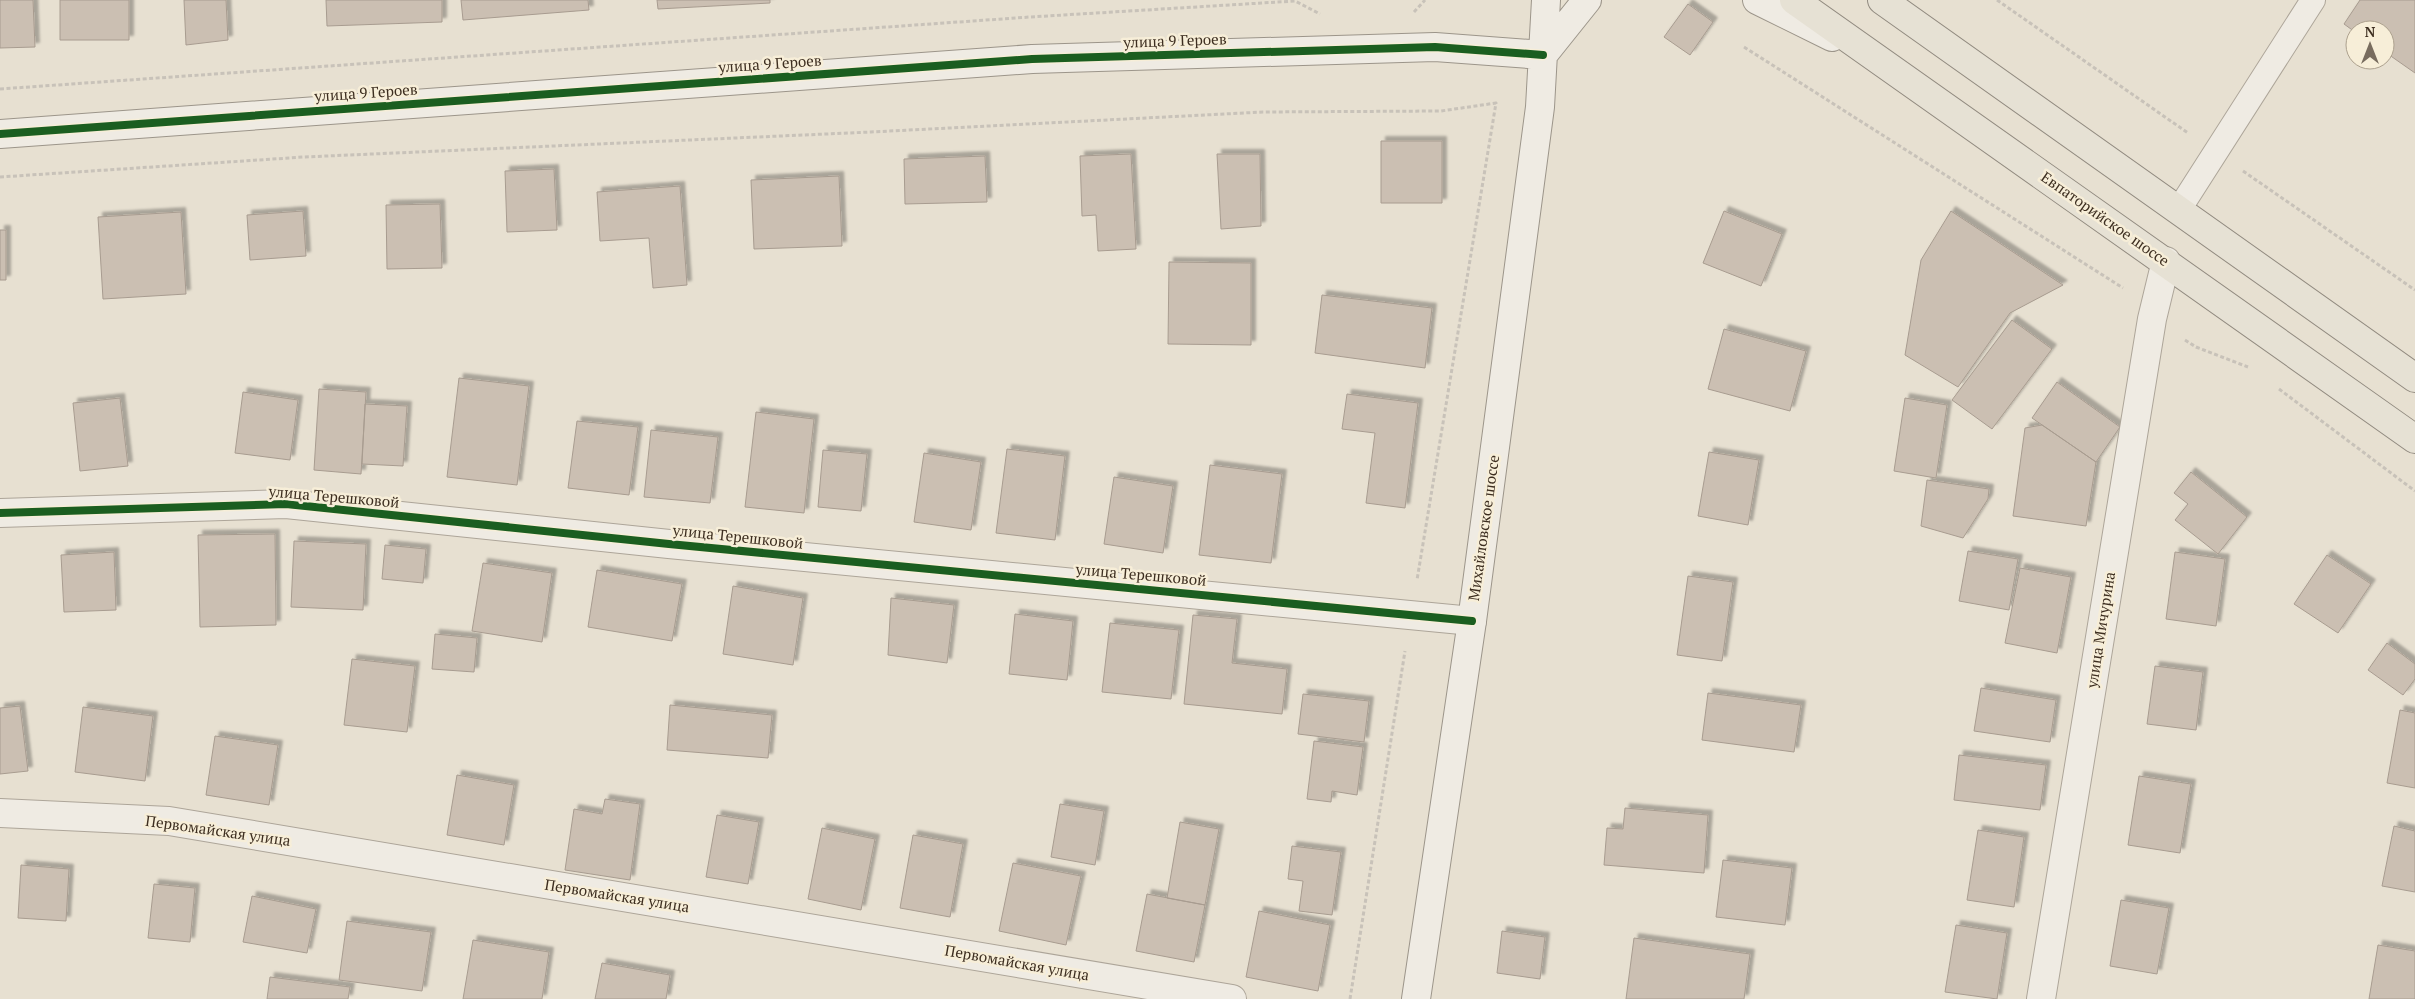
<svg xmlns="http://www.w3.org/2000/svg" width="2415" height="999" font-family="'PT Serif',serif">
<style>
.building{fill:#cbbfb2;stroke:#a89c90;filter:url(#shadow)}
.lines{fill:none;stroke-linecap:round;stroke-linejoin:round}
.lane-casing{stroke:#ada599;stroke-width:26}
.street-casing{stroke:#ada599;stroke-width:30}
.secondary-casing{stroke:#9c958a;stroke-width:30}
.primary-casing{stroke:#928b80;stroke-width:30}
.path{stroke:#c8c2b9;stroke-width:3;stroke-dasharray:4 2.5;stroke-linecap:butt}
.lane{stroke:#efebe3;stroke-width:24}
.street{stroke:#efebe3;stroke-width:28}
.secondary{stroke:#efebe3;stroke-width:28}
.primary{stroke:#e6e1d4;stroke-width:28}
.cycleway-casing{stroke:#f7eed8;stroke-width:11}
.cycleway{stroke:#1b5e20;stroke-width:8}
.labels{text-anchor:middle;stroke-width:5;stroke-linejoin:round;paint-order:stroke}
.street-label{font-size:15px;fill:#3d2e20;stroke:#f7eed8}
</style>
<defs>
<filter id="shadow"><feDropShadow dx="4.5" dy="-4.5" stdDeviation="1" flood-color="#0004"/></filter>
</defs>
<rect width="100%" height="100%" fill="#e7e0d1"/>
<!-- building -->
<path class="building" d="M0,0H33L35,47L0,48Z
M60,0H129V40H60Z
M184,0H226L228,40L186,45Z
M326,0H442V22L327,26Z
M461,0H588L589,10L463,20Z
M657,0H770V3L658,9Z
M2360,0H2415V73L2385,52V30L2355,32L2344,24Z
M1688,4L1713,22L1690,55L1664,37Z
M1381,141H1442V203H1381Z
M1131,154L1136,249L1098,251L1096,215L1082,216L1080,156Z
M1217,154H1260L1261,226L1221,229Z
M985,156L987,202L905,204L904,159Z
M554,169L557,230L507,232L505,171Z
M839,176L842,246L754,249L751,180Z
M680,186L687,285L653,288L649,238L600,241L597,192Z
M440,204L442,268L387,269L386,205Z
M303,211L306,256L250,260L247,215Z
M1724,211L1782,234L1761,286L1703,263Z
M1951,211L2063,285L2010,313L1958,387L1905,355L1921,260Z
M181,212L186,294L103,299L98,217Z
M0,230H6V280H0Z
M1169,262L1251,263V345L1168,344Z
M1322,295L1432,308L1425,368L1315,353Z
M2012,320L2052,349L1992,429L1952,400Z
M1724,329L1806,351L1790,411L1708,389Z
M459,378L529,386L517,485L447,477Z
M2057,382L2120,427L2096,462L2032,418Z
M319,389L366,392L361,474L314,470Z
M243,392L298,400L290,460L235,453Z
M1347,394L1418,403L1405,508L1366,503L1375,433L1342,429Z
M120,398L128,466L80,471L73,403Z
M1905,398L1947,405L1936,478L1894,471Z
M365,404L407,406L403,466L362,464Z
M756,412L814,419L804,513L745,507Z
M577,421L638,427L629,495L568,488Z
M2042,425L2096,462L2086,526L2013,516L2025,428Z
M651,430L718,437L710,503L644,497Z
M1007,449L1065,456L1055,540L996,533Z
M823,450L867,454L861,511L818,507Z
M1709,452L1759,460L1748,525L1698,516Z
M924,453L981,462L971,530L914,522Z
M1210,465L1282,474L1271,563L1199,555Z
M2191,472L2247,517L2218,554L2175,520L2188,504L2174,493Z
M1114,477L1173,486L1163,553L1104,544Z
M1927,480L1989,489L1988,499L1963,538L1921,526Z
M275,534L276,625L200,627L198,535Z
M294,541L366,544L363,610L291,607Z
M385,545L426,549L423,583L382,579Z
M1968,551L2018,559L2009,610L1959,601Z
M114,552L116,610L64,612L61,555Z
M2175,552L2225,559L2216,626L2166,619Z
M2327,555L2371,584L2338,633L2294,604Z
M483,563L552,573L542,642L472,631Z
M2020,568L2071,577L2057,653L2005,643Z
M597,570L682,584L672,641L588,627Z
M1688,576L1733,582L1722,661L1677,655Z
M733,586L803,598L793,665L723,654Z
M891,598L954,605L947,663L888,655Z
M1015,614L1073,621L1067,680L1009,674Z
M1193,615L1237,619L1232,663L1287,669L1282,714L1184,704Z
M1110,623L1179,630L1171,699L1102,692Z
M435,634L477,638L474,672L432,669Z
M2387,643L2415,664V679L2403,695L2368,670Z
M352,659L415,666L407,732L344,725Z
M2155,666L2203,672L2196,730L2147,724Z
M1981,688L2056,700L2050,742L1974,731Z
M1708,693L1801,705L1794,752L1702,740Z
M1303,694L1369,701L1364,742L1298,734Z
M670,705L772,715L768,758L667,750Z
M20,706L28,771L0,774V708Z
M83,707L153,716L145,781L75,772Z
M2400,710L2415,713V788L2387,783Z
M215,736L278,745L269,805L206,795Z
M1314,741L1363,747L1357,795L1332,791L1331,802L1307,799Z
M1959,755L2046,765L2040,810L1954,800Z
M457,775L514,785L504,845L447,835Z
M2139,776L2191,784L2180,853L2128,845Z
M605,799L640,804L630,880L565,870L574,809L602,814Z
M1060,804L1104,811L1095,865L1051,857Z
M1625,808L1708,815L1704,873L1604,865L1607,828L1623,829Z
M717,815L759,822L748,884L706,877Z
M1180,822L1219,829L1205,905L1167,898Z
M2394,826L2415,831V892L2382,886Z
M822,828L875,839L861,910L808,899Z
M1978,830L2024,837L2014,907L1967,900Z
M913,835L963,844L950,917L900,908Z
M1292,846L1341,852L1332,915L1299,911L1303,881L1288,879Z
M1723,860L1792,868L1785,925L1716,917Z
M1013,863L1081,876L1066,945L999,931Z
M21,865L69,869L66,921L18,918Z
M154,884L195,888L190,942L148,938Z
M1147,894L1205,905L1194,962L1136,951Z
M252,896L316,909L307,953L243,942Z
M2121,900L2169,908L2157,974L2110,966Z
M1259,911L1330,925L1318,991L1246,977Z
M347,921L431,932L422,991L339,980Z
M1956,925L2007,933L1997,999L1945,992Z
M1502,931L1545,937L1540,979L1497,973Z
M1634,938L1750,954L1744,999H1626Z
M473,940L549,952L542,999H463Z
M2378,945L2415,951V999H2369Z
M602,963L670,975L666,999H595Z
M270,977L350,987L348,999H267Z"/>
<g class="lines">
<!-- lane casing -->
<g class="lane-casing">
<path id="lane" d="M2178,211L2313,0"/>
</g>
<!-- street casing -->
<g class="street-casing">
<path id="street" d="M0,513L286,504L669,544L1472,621
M0,813L169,821L1232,999
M2041,999L2152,319L2166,261"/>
</g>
<!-- secondary casing -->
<g class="secondary-casing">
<path id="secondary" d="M1757,0L1832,37
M1543,55L1587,0
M0,134L1032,59L1435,47L1543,55
M1416,999L1472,621L1540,107L1546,0"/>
</g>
<!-- primary casing -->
<g class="primary-casing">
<path id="primary" d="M1794,0L2415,439
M1882,0L2415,378"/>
</g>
<!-- path -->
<path class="path" d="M1997,0L2188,133
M1414,12L1425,0
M1744,47L2123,288
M0,89L1030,17L1295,1L1320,14
M2243,171L2415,290
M0,177L304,157L871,132L1263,112L1441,111L1496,103L1417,580
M2185,340L2196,347L2248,367
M2279,389L2415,491
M1350,999L1405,651"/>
<!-- lane -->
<use href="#lane" class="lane"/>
<!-- street -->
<use href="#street" class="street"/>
<!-- secondary -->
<use href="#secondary" class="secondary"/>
<!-- primary -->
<use href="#primary" class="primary"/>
<!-- cycleway casing -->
<g class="cycleway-casing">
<path id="cycleway" d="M0,134L1032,59L1435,47L1543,55
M0,513L286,504L669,544L1472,621"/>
</g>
<!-- cycleway -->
<use href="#cycleway" class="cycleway"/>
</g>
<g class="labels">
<!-- street labels -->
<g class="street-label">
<text transform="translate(1175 41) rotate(-2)" y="5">улица 9 Героев</text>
<text transform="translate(770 64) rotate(-4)" y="5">улица 9 Героев</text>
<text transform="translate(366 93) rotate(-4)" y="5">улица 9 Героев</text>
<text transform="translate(2105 219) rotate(35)" y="5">Евпаторийское шоссе</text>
<text transform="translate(334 497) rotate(5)" y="5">улица Терешковой</text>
<text transform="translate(1484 528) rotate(-82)" y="5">Михайловское шоссе</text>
<text transform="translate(738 537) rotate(6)" y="5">улица Терешковой</text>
<text transform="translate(1141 575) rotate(5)" y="5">улица Терешковой</text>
<text transform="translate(2101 630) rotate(-81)" y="5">улица Мичурина</text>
<text transform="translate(218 831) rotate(8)" y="5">Первомайская улица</text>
<text transform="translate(617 896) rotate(9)" y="5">Первомайская улица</text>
<text transform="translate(1017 963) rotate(10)" y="5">Первомайская улица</text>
</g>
</g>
<!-- north arrow -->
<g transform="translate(2370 45)"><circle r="24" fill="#f7eed8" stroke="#ada18e"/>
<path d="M0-4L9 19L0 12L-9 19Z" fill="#786c5e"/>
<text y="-8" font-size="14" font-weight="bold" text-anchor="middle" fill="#3d2e20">N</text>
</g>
</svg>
